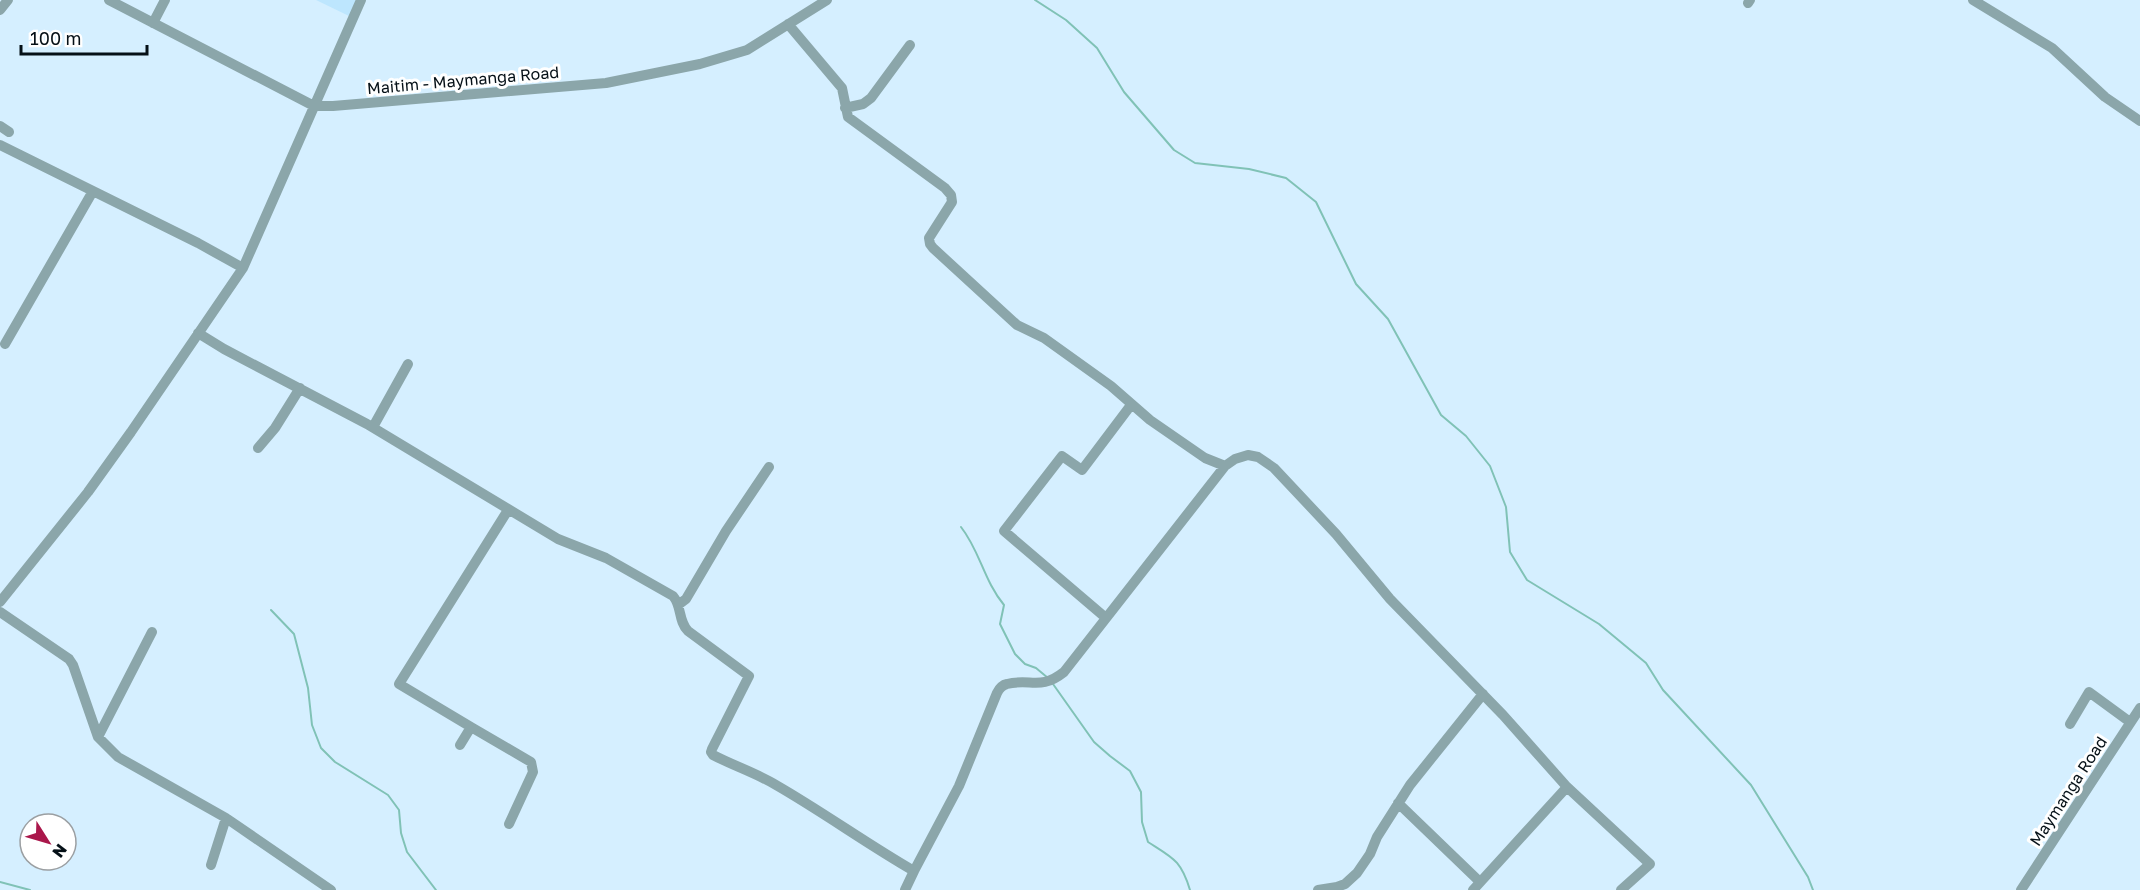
<svg xmlns="http://www.w3.org/2000/svg" width="2140" height="890" font-family="'Golos Text',sans-serif">
<style>
.built{fill:#bde6fe}
.lines{fill:none;stroke-linecap:round;stroke-linejoin:round}
.stream{stroke:#80c2b6;stroke-width:2}
.minor{stroke:#8ba6aa;stroke-width:10}
.labels{text-anchor:middle;stroke-width:6;stroke-linejoin:round;paint-order:stroke}
.street-label{font-size:16px;fill:#051017;stroke:#fff}
</style>
<rect width="100%" height="100%" fill="#d5efff"/>
<!-- built -->
<path class="built" d="M316,0H356L349,16Z"/>
<g class="lines">
<!-- stream -->
<path class="stream" d="M1035,0L1066,20L1097,48L1124,92L1174,150L1195,163L1249,169L1286,178L1316,202L1356,284L1388,319L1441,415L1466,436L1490,466L1506,507L1510,552L1527,580L1599,624L1646,663L1663,690L1751,785L1808,877L1813,890
M961,527C980,551 984,581 1004,605L1000,624L1015,654L1025,664L1036,668L1048,678
M271,610L294,634L308,688L312,725L321,748L335,762L388,795L399,810L401,833L407,852L436,890
M1053,684L1094,742L1110,756L1130,771L1141,792L1142,822L1148,842C1173,858 1181,860 1190,890
M0,882L30,890"/>
<!-- minor -->
<path class="minor" d="M109,0L314,106H333L606,83L700,64L747,50L827,0
M1973,0L2052,48L2105,97L2140,121
M1748,3L1750,0
M0,10L8,0
M153,23L165,0
M788,24L842,88L848,117L945,188L951,195L952,202L929,238L930,244L933,248L1017,325L1044,338L1111,386L1150,420L1205,458L1225,466
M845,108L863,104L871,98L910,45
M0,126L9,132
M0,145L198,243L243,268
M198,333L224,349L367,424L558,539L606,558L673,596C682,606 678,621 688,631L749,676L712,749L711,752L713,755C734,766 756,773 776,785C823,812 867,844 914,871L905,890
M5,344L93,191
M373,427L408,364
M258,448L275,428L300,388
M0,602L88,492L131,432L243,268L361,0
M678,605L686,599L726,531L769,467
M0,612L69,659L73,665L98,737L118,757L226,818L331,890
M1106,618L1004,531L1062,456L1082,470L1131,405
M2070,724L2089,692L2130,722
M471,727L531,762L533,772L509,824
M98,737L152,632
M460,745L471,727L399,684L508,510
M1398,803L1480,882
M211,865L226,818
M914,871L959,786L997,693C999,689 1002,685 1007,684C1031,678 1040,691 1064,672L1225,466L1235,459L1248,455L1258,457L1274,468L1336,534L1390,599L1503,715L1567,787L1650,864L1621,890
M1318,890L1337,887L1345,884L1357,873L1370,854L1377,837L1410,785L1483,694
M1473,890L1567,787
M2021,890L2140,708"/>
</g>
<g class="labels">
<!-- street labels -->
<g class="street-label">
<text transform="translate(463 80) rotate(-5)" y="6">Maitim - Maymanga Road</text>
<text transform="translate(2068 791) rotate(-57)" y="6">Maymanga Road</text>
</g>
</g>
<!-- north arrow -->
<g transform="translate(48 842) rotate(127)"><circle r="28" fill="#ffffff" stroke="#9b9fa2" stroke-width="1.5"/>
<path d="M0-4.5L10 22L0 15L-10 22Z" fill="#aa174b"/>
<text y="-9" font-size="16" font-weight="bold" text-anchor="middle" fill="#051017">N</text>
</g>
<!-- scale -->
<path d="M21 45v9h126v-9" fill="none" stroke="#051017" stroke-width="3"/>
<text x="30" y="45" font-size="18" fill="#051017" stroke="#ffffff" stroke-width="4.5" paint-order="stroke">100 m</text>
</svg>
